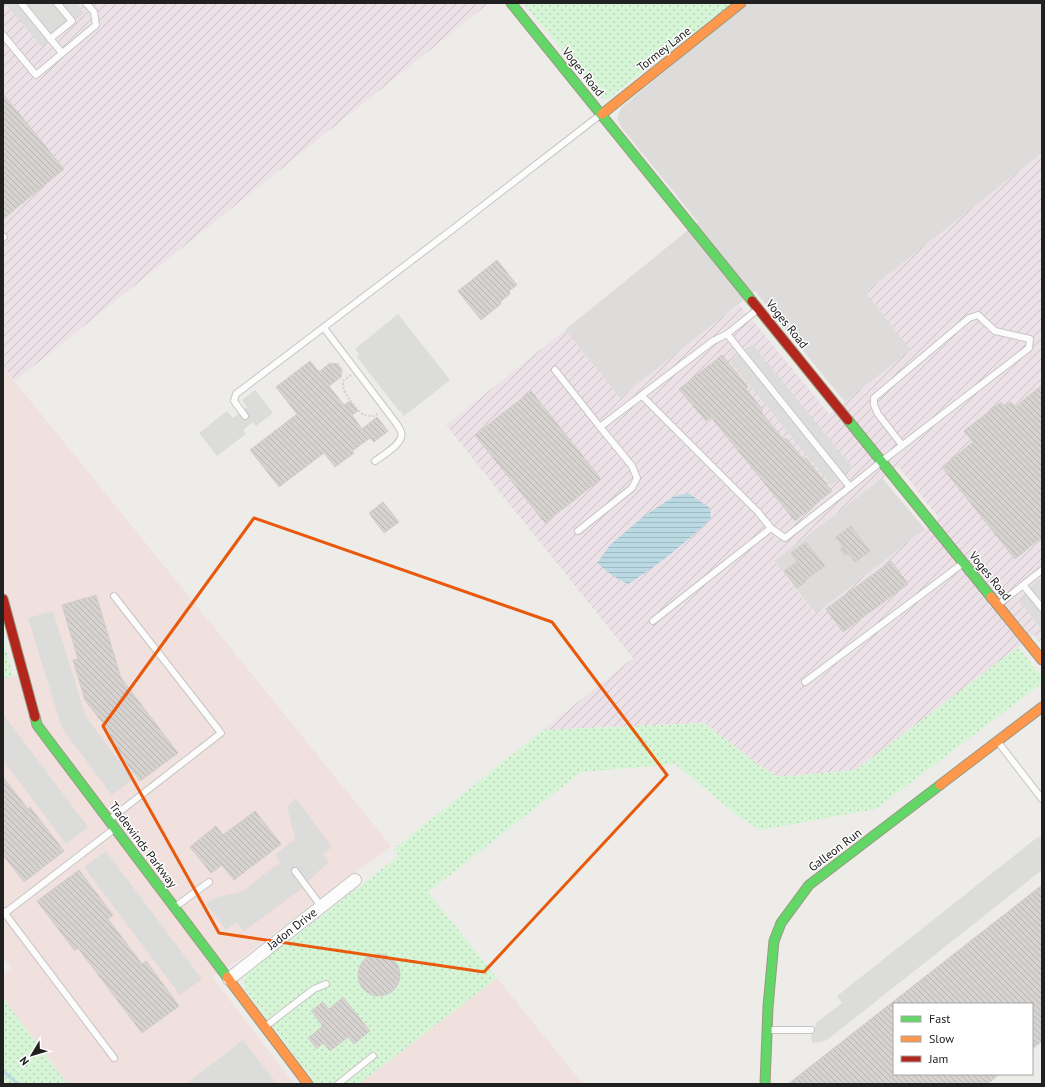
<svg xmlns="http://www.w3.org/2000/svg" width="1045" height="1087" font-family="'PT Sans',sans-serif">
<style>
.residential{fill:#dddcda}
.commercial{fill:#f0e0de}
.industrial{fill:url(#industrial-furrows);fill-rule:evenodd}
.religious{fill:#dcdcda}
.park{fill:url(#park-dots)}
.water{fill:url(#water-rules)}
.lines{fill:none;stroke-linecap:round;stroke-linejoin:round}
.stream{stroke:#bbd9e3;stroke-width:3}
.building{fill:url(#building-back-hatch);stroke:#d1ceca}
.lane-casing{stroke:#c7c6c5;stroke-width:8}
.street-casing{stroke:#c7c6c5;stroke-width:14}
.fast-casing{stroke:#97997f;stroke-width:11}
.slow-casing{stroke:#97997f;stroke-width:11}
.jam-casing{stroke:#97997f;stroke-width:11}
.path{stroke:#dccdca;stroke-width:2;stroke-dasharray:2 2;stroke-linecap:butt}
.lane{stroke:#fcfcfc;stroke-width:6}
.street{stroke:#fcfcfc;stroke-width:12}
.fast{stroke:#63d668;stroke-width:9}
.slow{stroke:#ff974d;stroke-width:9}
.jam{stroke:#b3261e;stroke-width:9}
.marked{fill:none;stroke:#e8590c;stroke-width:3;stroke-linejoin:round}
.labels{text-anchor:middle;stroke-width:3;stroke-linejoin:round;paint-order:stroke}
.street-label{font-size:12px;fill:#202020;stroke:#fff}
</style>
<defs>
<pattern id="industrial-furrows" width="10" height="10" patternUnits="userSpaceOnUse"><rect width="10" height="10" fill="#ece1e7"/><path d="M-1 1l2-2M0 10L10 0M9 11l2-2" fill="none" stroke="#cac1c6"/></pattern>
<pattern id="park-dots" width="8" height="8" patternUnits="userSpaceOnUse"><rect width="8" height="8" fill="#d6f5d7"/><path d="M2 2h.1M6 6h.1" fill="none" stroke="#b7d2b8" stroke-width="1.8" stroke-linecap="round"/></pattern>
<pattern id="water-rules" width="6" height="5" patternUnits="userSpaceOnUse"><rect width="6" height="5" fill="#bbd9e3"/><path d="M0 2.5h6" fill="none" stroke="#a0bac2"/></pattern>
<pattern id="building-back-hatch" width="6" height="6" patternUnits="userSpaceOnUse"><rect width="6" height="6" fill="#d5d2d0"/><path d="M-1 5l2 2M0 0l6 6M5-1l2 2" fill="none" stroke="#b7b4b2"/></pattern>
</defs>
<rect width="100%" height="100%" fill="#eeece9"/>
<!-- residential -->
<path class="residential" d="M747,3H1042V153L866,292L911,350L845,402L755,291L620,398L565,330L698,222L622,128L618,121V116L621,108Z
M882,478L925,529L816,614L774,561Z"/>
<!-- commercial -->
<path class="commercial" d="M3,367L391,846L239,960L212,977L294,1084H67L3,998V976L12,969L3,957V679L29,671L3,600Z
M497,978L583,1084H359Z"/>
<!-- industrial -->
<path class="industrial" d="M3,3H489L15,381L3,367Z
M1042,153V644L1034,635L856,770L779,777L760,766L704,723L543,730L633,658L446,425L565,330L620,398L739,304L829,414L911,350L866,292ZM898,466L939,518L815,614L774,561Z"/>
<!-- religious -->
<path class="religious" d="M5,3H76L84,13L42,47Z
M398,314L450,380L404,416L400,410L399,411L357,357L359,354L355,349Z
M752,344L853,468L831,485L730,361Z
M255,390L273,413L256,426L253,422L243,430L246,434L217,456L199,433L227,411L233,418L247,407L242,400Z
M1038,581L1042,585V630L1019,601L1024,597L1032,585Z
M53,611L86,717L133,780L112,795L62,728L28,618Z
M3,714L88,827L66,844L3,760Z
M296,798L332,847L323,854L329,862L313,876L301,889L244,931L236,922L226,930L206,904L213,898L241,892L280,862L275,855L295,839L287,806Z
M1039,836L1042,840V870L827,1040L821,1042L812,1043L811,1036L817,1022L842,1003L837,996Z
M106,851L202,979L180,995L84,867Z
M243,1040L277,1084H186Z"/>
<!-- park -->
<path class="park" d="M523,3H733L606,100L602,98Z
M3,639L13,676L3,679Z
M1018,647L1042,677V683L876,809L760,830L738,816L675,764L581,772L428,892L497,978L359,1084H316L245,989C243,982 243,979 247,973L399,856L394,849L543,730L704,723L760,766L779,777L856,770Z
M3,998L67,1084H3Z"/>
<!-- water -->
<path class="water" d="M688,493L710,508L711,518C686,543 658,565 628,584L613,576L597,563L610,545L644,516L673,497Z"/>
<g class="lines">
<!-- stream -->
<path class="stream" d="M3,1071L18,1084"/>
</g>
<!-- building -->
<path class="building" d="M3,94L64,169L3,219Z
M497,260L517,285L509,291L510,294L500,302L501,304L481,320L458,291Z
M722,355L748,387L746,389L763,410L761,412L784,440L786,438L804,460L806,458L832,491L795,521L711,417L706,421L679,389Z
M310,361L319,372L330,363L338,364L342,370L341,377L329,386L344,405L350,401L358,411L352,415L362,429L377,417L388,431L374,442L370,438L352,451L354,453L335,467L324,453L279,487L250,450L297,414L276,387Z
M1042,385V537L1015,559L942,467L973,442L964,431L1001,402L1005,406L1011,402L1015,407Z
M531,391L601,479L545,523L475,435Z
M383,502L399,522L384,533L369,513Z
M851,526L870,551L855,562L848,553L845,556L840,549L843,547L836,537Z
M806,542L825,566L805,580L806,581L797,588L784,571L797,562L791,553Z
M891,561L908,584L843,632L826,609Z
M96,595L121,678L178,753L140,781L107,737L111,734L85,700L73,660L78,659L62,605Z
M3,777L28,809L30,807L64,851L24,882L3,855Z
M255,811L281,844L234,880L222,865L211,873L190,847L216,826L223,835Z
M79,870L113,915L108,919L142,964L146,961L179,1006L142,1033L78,948L75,951L37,901Z
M1042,885V1041L1032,1049V1004H894V1074H1000L987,1084H788Z
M358 975a21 21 0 1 1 42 0a21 21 0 1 1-42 0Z
M343,997L370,1031L354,1044L348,1037L330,1051L323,1043L317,1049L308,1038L323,1026L311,1011L323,1002L329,1009Z"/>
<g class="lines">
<!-- lane casing -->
<g class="lane-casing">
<path id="lane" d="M21,3L62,53
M3,35L36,75L96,25L94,12L86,3
M50,39L72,21L57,3
M3,238L4,237
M324,328L396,423C398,426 400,429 401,432C405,443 383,455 375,461
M727,334L850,487
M555,370L600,427
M642,396L758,512L771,528L785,538L850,487L882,461L1029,348L1030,339L995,331L978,315L969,318L874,398V405L878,414L902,445
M245,416L234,401L236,394L453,229L600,115
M578,531L632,488L637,478L632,466L600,427L713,341L727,334L757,310
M1023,585L1042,608
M999,604L1042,570
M653,621L771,528
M805,682L962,564
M998,742L1042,799
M109,820L221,733L114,596
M295,871L321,906
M175,907L209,882
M3,911L114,1058
M5,913L114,829
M266,1026L314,989L326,984
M768,1030H811
M338,1084L373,1056"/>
</g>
<!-- street casing -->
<g class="street-casing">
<path id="street" d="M229,979L355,880"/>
</g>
<!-- fast casing -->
<g class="fast-casing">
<path id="fast" d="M511,3L752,301
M848,420L991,597
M35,717L37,725L227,977
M765,1084L768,1007L774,941L781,923L809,885L940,785"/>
</g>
<!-- slow casing -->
<g class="slow-casing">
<path id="slow" d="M602,114L741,3
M991,597L1042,660
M940,785L1042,707
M227,977L308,1084"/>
</g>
<!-- jam casing -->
<g class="jam-casing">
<path id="jam" d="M752,301L848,420
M3,599L35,717"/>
</g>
<!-- path -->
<path class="path" d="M351,375L343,381C343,384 343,387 344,390C346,396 359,413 364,415C367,416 371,416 374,416L379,413"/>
<!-- lane -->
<use href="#lane" class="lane"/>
<!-- street -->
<use href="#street" class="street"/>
<!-- fast -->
<use href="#fast" class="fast"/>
<!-- slow -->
<use href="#slow" class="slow"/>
<!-- jam -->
<use href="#jam" class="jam"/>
</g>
<!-- marked area -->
<path class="marked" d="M254,518L552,622L667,775L484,972L219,933L103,726Z"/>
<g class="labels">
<!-- street labels -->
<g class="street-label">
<text transform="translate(664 49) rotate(-38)" y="4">Tormey Lane</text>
<text transform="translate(583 72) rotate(51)" y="4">Voges Road</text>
<text transform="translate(787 324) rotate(51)" y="4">Voges Road</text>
<text transform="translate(990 576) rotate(51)" y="4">Voges Road</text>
<text transform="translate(143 845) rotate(53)" y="4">Tradewinds Parkway</text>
<text transform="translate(835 850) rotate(-37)" y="4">Galleon Run</text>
<text transform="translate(292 929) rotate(-38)" y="4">Jadon Drive</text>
</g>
</g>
<!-- border -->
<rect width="1045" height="1087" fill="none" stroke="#202020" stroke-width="8"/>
<!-- legend -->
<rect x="893" y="1003" width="140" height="72" fill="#ffffff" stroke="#a6a6a6"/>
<rect x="901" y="1016" width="20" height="6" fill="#63d668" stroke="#a6a6a6"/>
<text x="929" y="1023" font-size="12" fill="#202020">Fast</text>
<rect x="901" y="1036" width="20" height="6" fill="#ff974d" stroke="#a6a6a6"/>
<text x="929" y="1043" font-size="12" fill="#202020">Slow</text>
<rect x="901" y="1056" width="20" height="6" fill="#b3261e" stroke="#a6a6a6"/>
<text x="929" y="1063" font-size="12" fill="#202020">Jam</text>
<!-- north arrow -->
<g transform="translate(32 1055) rotate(232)" stroke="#ffffff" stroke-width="3" paint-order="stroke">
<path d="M0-3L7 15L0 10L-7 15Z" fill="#202020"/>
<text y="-6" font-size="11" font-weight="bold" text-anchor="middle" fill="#202020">N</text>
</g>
</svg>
